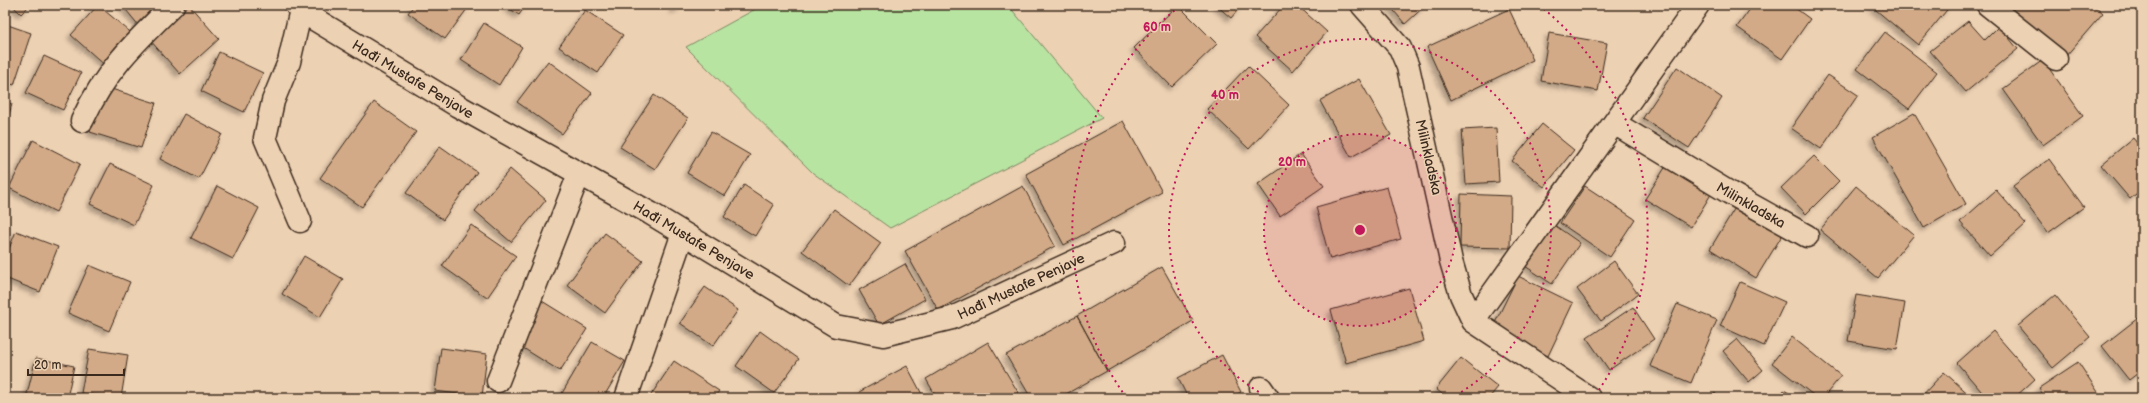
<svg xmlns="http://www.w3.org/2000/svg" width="2147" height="403" font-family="'Balsamiq Sans',sans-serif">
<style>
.green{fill:#b8e4a2;stroke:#7a8760}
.building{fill:#d2aa87;stroke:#3b2a1e;filter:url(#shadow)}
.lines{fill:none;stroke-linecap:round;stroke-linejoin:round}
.minor-casing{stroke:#3b2a1e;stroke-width:25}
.minor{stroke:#edd1b3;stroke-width:22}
.ring{fill:none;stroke:#c2185b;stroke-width:2;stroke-dasharray:2 4}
.labels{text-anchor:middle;stroke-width:3;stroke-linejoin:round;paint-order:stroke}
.street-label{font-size:14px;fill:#3b2a1e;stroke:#edd1b3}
.centre{fill:#c2185b;stroke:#edd1b3;stroke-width:2}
.ring-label{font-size:12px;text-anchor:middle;font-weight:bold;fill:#c2185b;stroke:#edd1b3;stroke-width:3;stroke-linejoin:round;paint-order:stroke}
</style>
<defs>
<filter id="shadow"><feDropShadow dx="-3.5" dy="3.5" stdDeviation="2" flood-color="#0004"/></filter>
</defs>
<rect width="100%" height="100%" fill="#edd1b3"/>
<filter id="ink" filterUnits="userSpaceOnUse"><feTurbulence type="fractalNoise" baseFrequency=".025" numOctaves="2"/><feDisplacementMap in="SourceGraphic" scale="8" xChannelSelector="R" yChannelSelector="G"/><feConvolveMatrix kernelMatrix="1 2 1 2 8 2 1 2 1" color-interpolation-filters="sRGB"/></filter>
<g filter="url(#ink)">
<!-- green -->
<path class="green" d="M763,5H1008L1102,118L890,228L813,173L686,47Z"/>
<!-- building -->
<path class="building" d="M12,5H30L21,14Z
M98,5L135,36L107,67L71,35Z
M122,5H168L140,27Z
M189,5L219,39L180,74L149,39Z
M414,5H470L445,39L408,13Z
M504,5H526L519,15Z
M672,5H683L675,10Z
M1178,5L1217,44L1172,87L1134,48Z
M1216,5H1242L1231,18Z
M1284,5H1297L1327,32L1293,71L1255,37Z
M1389,5H1426L1405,24Z
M1753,5H1791L1810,19L1782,59L1737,27Z
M1870,5H1951L1918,45Z
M2006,5H2094L2103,13L2065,57Z
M1509,9L1533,60L1451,100L1427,47Z
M585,10L623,35L598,73L559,47Z
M1968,21L1985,40L1999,26L2018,49L1966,92L1930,51Z
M484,23L522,47L499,85L461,60Z
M5,24L31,33L14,85L5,82Z
M1885,32L1937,72L1909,109L1857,69Z
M1549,33L1607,43L1598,91L1541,81Z
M219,52L263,73L244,112L201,91Z
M44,56L81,73L63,110L26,93Z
M2043,60L2083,116L2043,145L2003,89Z
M548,61L592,93L562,134L517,102Z
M1248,66L1289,105L1249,149L1207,109Z
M1677,67L1722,98L1689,148L1643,118Z
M1828,75L1858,95L1821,149L1791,128Z
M1359,79L1391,135L1351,157L1320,101Z
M105,87L156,103L141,148L90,132Z
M654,95L688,118L655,169L620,147Z
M5,102L12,104L5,129Z
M374,102L416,132L362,207L320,178Z
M1914,113L1966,204L1924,228L1873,137Z
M184,114L222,134L199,179L160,159Z
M1123,121L1162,192L1064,245L1026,174Z
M1542,124L1574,150L1544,187L1512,161Z
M1496,128L1499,182L1466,184L1462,130Z
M711,132L750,155L725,196L687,173Z
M2133,138L2142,149V189L2130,199L2101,165Z
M33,140L80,164L56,212L9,188Z
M440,146L477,172L443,220L406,193Z
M1301,154L1324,186L1280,216L1258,184Z
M1814,156L1839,181L1806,214L1781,188Z
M2049,159L2084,207L2048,233L2013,186Z
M1668,163L1713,191L1691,227L1645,199Z
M110,164L154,185L134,225L90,204Z
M510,169L546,200L511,242L475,211Z
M744,185L774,205L755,236L724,217Z
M217,186L259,208L233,259L191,238Z
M1023,186L1055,246L938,310L905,251Z
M1585,186L1635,219L1610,257L1560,223Z
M1856,186L1914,235L1878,278L1820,230Z
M1387,187L1401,239L1330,259L1316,207Z
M1996,190L2026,224L1990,256L1960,222Z
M1461,194L1511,196L1510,248L1460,247Z
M1736,206L1783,234L1756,278L1710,249Z
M834,209L881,243L849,286L802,251Z
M1550,222L1580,243L1552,284L1522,264Z
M471,225L516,256L487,298L442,266Z
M16,231L58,247L40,292L5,278V259Z
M605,233L643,261L605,313L567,285Z
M304,256L343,279L320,317L282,294Z
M1614,261L1638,294L1601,321L1577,289Z
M905,264L925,299L879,325L859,290Z
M89,265L130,282L109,331L68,313Z
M1162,267L1193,321L1107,371L1077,316Z
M1518,276L1573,303L1548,356L1492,329Z
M1740,282L1785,302L1764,346L1720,326Z
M705,287L738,310L713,346L680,323Z
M1409,288L1424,341L1346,363L1331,310Z
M1856,295L1905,303L1897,349L1848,341Z
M2055,295L2090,337L2053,368L2018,326Z
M542,301L587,329L560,371L515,343Z
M1677,304L1717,320L1691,383L1650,366Z
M1633,307L1654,339L1609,370L1587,338Z
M1077,316L1107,371L1059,398H1031L1006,355Z
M2138,318L2142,323V370L2129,380L2102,346Z
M760,331L799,359L774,393L736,366Z
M1993,331L2035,379L2014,398H1987L1957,363Z
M1792,337L1841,376L1823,398H1817L1772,363Z
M1737,339L1763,370L1749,382L1723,351Z
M592,342L625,361L603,398H567L561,395Z
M988,342L1021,397L937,398L926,379Z
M441,348L487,354L482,397L435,391Z
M89,349L128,355L121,398L81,393Z
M1222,355L1241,392L1230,398H1188L1178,378Z
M36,358L74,366L67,398H26Z
M1461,358L1498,387L1489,398H1447L1436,389Z
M674,361L719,391L714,398H649Z
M2078,362L2102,398H2045L2039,388Z
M907,366L924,398H863L859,392Z
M1944,372L1973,398H1920Z
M1784,390L1797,398H1779Z
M1715,393L1719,398H1708Z"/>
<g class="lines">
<!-- minor casing -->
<g class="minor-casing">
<path id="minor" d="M296,5L301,11L458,106L650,213L836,326L883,335L952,318L1114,243
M1362,5L1400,48L1408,67L1451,261L1461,295L1473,321L1589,398
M1988,5L2056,59
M82,121C105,71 134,43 173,5
M1614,123L1730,193L1807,236
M300,221L265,138L273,101L289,62L302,5
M1473,321L1698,5
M498,381L579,174
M1261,388L1268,398
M626,398L683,233"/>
</g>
<!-- minor -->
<use href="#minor" class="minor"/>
</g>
</g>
<!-- distance rings -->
<circle cx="1360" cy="230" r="96" fill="#c2185b" fill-opacity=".12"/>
<g class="ring">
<circle cx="1360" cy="230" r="96"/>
<path d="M1269 398A191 191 0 1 1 1451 398"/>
<path d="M1126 397A287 287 0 0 1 1181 5M1539 5A287 287 0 0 1 1594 397"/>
</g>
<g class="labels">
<!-- street labels -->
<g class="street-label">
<text transform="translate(413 79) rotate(31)" y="5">Hađi Mustafe Penjave</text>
<text transform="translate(1429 157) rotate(77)" y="5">Milinkladska</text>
<text transform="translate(1751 205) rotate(30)" y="5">Milinkladska</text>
<text transform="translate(694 240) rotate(31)" y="5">Hađi Mustafe Penjave</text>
<text transform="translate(1021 286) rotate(-25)" y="5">Hađi Mustafe Penjave</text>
</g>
</g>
<circle cx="1360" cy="230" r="6" class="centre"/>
<g class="ring-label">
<text x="1157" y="31">60 m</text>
<text x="1225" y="99">40 m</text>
<text x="1292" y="166">20 m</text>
</g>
<!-- margin -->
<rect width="2147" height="403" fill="none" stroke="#edd1b3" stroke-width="20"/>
<rect x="10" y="10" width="2127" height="383" fill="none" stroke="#3b2a1e" stroke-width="1.5" filter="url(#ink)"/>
<!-- scale -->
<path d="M28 369v6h96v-6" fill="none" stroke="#3b2a1e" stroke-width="2"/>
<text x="34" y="369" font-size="12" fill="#3b2a1e" stroke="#edd1b3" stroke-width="3" paint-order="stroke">20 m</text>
</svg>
